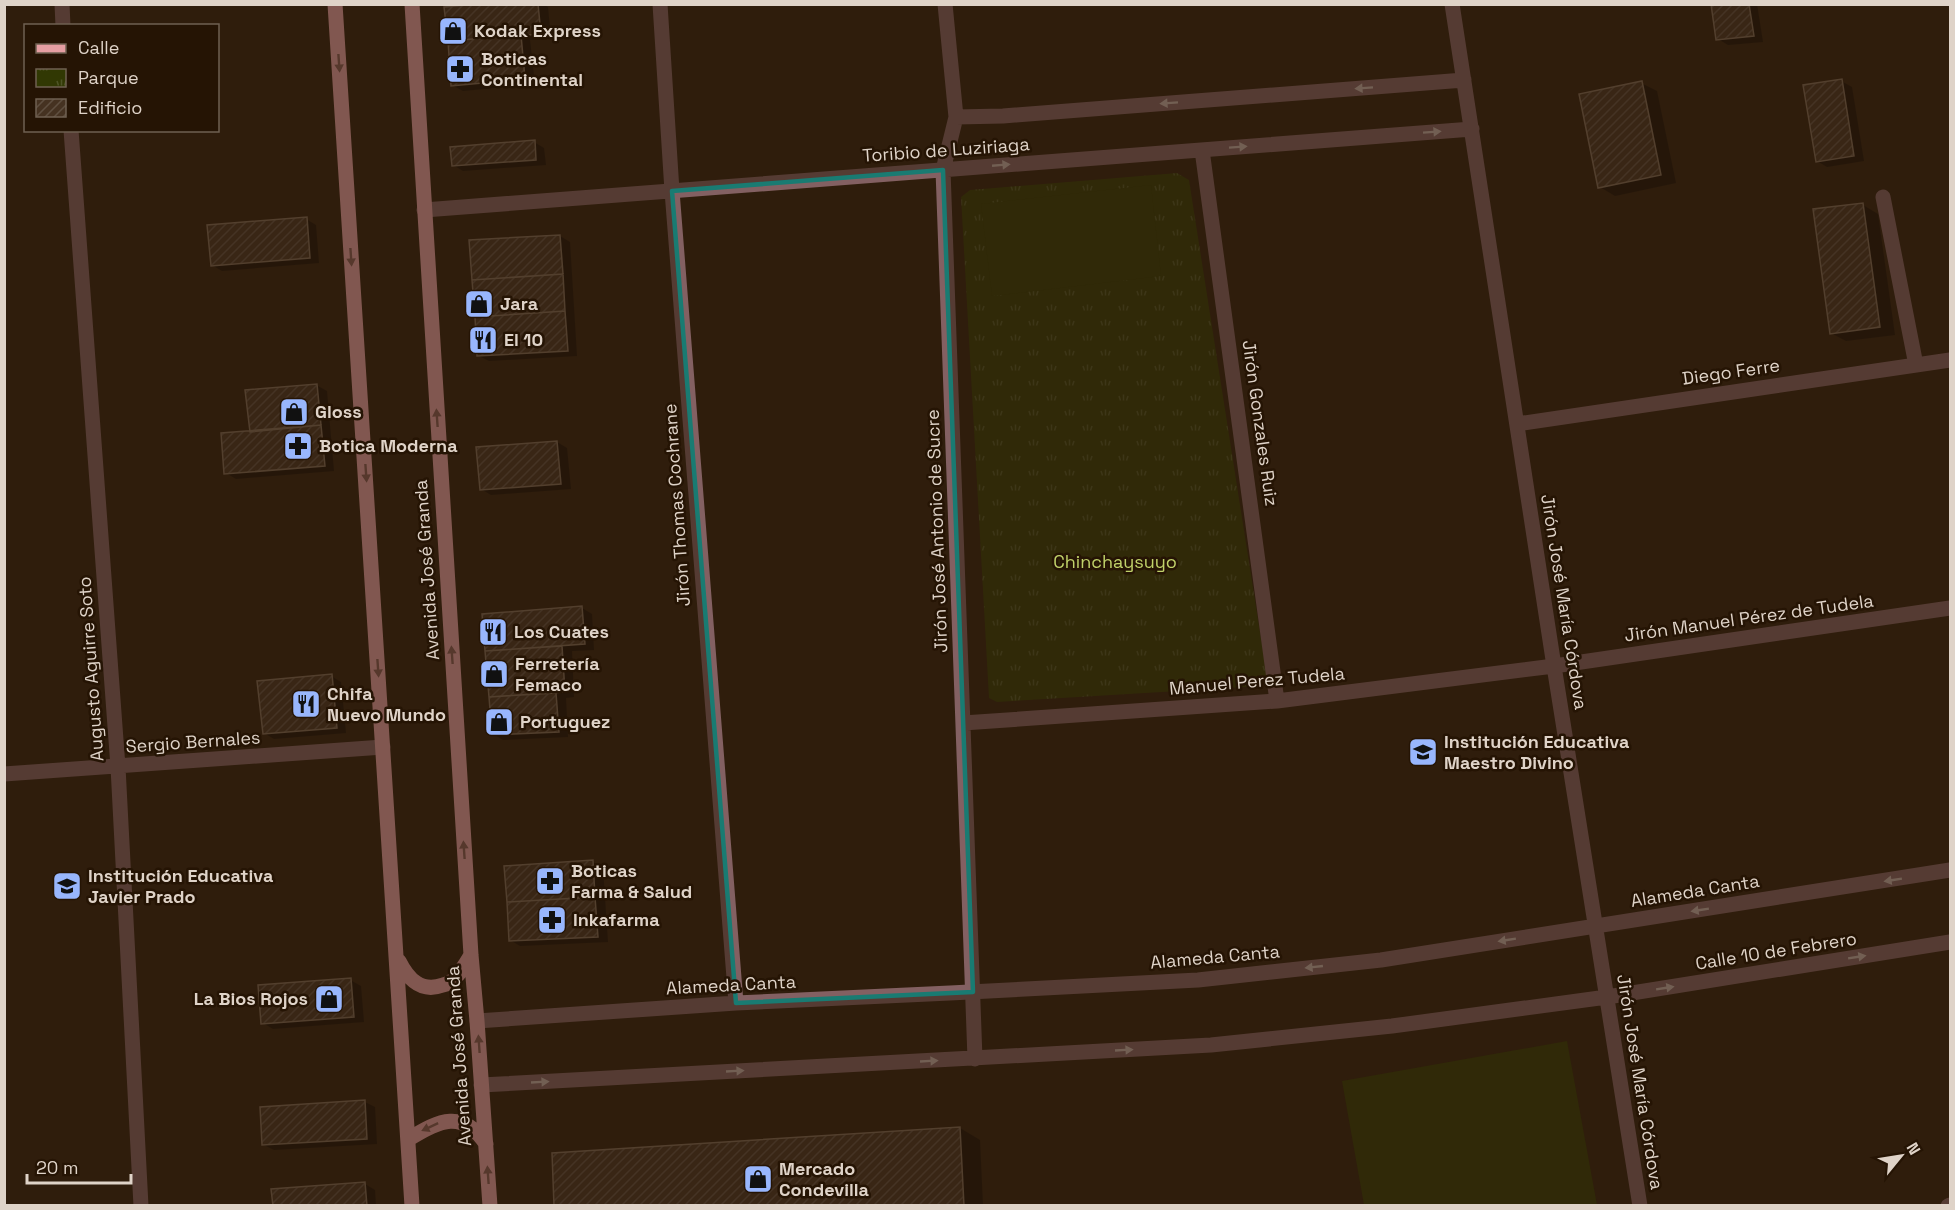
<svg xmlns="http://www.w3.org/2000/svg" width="1955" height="1210" font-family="'Space Grotesk',sans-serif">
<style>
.park{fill:url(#park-tufts)}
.pitch{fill:#313803}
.shadow{fill:#0007}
.building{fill:url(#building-hatch);stroke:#7d6855;stroke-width:1.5}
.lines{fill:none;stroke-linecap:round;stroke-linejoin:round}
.minor{stroke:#836062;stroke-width:15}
.major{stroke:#e59ea2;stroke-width:15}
.oneway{fill:#855953}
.oneway2{fill:#c3b0a9}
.marked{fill:none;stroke:#197b72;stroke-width:4.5;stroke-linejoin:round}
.labels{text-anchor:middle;stroke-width:5;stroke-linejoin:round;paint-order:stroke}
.poi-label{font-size:18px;font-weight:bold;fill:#dfd3c8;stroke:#251404;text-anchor:start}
.street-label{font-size:18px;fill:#dfd3c8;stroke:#251404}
.park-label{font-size:18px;fill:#c1d26a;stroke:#251404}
</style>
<defs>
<pattern id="park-tufts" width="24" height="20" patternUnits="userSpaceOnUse" patternTransform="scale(1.5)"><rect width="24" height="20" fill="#313803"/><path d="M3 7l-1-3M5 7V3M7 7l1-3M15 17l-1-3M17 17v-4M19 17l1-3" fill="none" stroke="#4e5426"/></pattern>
<pattern id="building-hatch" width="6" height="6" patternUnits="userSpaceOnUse" patternTransform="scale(1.5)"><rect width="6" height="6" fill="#453221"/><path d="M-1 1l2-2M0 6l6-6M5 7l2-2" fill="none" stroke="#5f4f40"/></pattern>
</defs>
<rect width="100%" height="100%" fill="#2f1d0c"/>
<!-- park -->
<path class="park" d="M1177,173L1189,180L1267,677L1262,686L997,702L989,698L961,197L970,190Z"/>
<!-- pitch -->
<path class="pitch" d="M1151,185L1161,276L992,296L981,204Z
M1567,1041L1597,1205H1364L1342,1081Z"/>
<!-- shadow -->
<path class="shadow" d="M499,4H543L548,7L551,39L530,40L535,84L463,91L452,85Z
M1713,4H1757L1763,42L1728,45L1718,39Z
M1841,81L1852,87L1864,161L1827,167L1817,161Z
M1641,83L1657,91L1676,183L1615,196L1600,187Z
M534,142L544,148L546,165L463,171L453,165Z
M1863,205L1878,214L1895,335L1846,341L1831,333Z
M306,219L316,225L319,263L222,271L212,265Z
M560,236L570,242L577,356L489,361L479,356Z
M316,385L327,391L334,471L236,479L226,473L251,433Z
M557,442L567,448L571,489L491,495L481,489Z
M582,608L592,614L594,650L572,651L574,697L566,698L568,737L503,740L493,734L483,615Z
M331,676L341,682L346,733L274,739L264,733Z
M593,862L603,868L608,942L520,946L510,940Z
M350,980L361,986L364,1022L273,1029L263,1023Z
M365,1102L375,1107L377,1144L274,1150L264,1145Z
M960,1128L980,1140L983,1206H556Z
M365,1184L375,1190L376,1206H274Z"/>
<!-- building -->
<path class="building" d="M479,4H538L541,34L448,41L444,7Z
M1711,4H1749L1754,36L1716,40Z
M521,35L525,79L451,86L448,41Z
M1842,79L1854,156L1816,162L1803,85Z
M1642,81L1661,175L1598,188L1579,94Z
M535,140L536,160L452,166L450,147Z
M1863,203L1880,327L1830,334L1813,209Z
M307,217L310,258L211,266L207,225Z
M560,235L563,274L472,280L469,240Z
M563,274L565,311L475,317L472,280Z
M565,311L568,351L477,356L475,317Z
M317,384L321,425L250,432L245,390Z
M321,425L325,466L224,474L221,433Z
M557,441L561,484L480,490L476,447Z
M582,606L585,644L485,651L482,614Z
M562,646L565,692L489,697L485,651Z
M332,674L337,728L263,734L257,681Z
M556,693L559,732L492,735L489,697Z
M593,860L595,897L507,902L504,866Z
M595,897L598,937L509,941L507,902Z
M351,978L354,1017L261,1024L258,985Z
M365,1100L367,1139L262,1145L260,1107Z
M960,1127L964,1206H554L552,1153Z
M365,1182L367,1206H273L271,1189Z"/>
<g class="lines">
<!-- minor -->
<path class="minor" d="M62,4L63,26
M660,4L672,191L736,1003
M945,4L956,117L943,170L975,1059
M1452,4L1554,666L1640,1206
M956,117L1003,116L1464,80
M71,130L118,767L141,1206
M1202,150L1277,701
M1883,197L1916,365
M424,210L1472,129
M1517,424L1950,360
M963,723L1277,701L1554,666L1950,608
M4,774L383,747
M477,1021L736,1003L950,993L1198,980L1381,960L1950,870
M481,1085L1211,1045L1392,1026L1607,997L1950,942
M1948,1206L1950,1205"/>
<!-- major -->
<path class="major" d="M335,4L412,1206
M412,4L471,955L477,1021L490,1206
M399,961C408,979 421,993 443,985C447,984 452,982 455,978C461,972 466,963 471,955
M409,1139C439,1120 463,1109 486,1144"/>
</g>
<!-- one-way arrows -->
<defs><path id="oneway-solid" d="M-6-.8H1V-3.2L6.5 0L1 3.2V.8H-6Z" transform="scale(1.5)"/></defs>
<g class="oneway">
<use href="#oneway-solid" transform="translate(339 63) rotate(86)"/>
<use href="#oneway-solid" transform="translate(351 257) rotate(86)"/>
<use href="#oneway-solid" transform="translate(437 418) rotate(-94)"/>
<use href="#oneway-solid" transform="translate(366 473) rotate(86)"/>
<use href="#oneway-solid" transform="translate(452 655) rotate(-94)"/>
<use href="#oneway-solid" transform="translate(378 668) rotate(86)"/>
<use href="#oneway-solid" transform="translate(464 850) rotate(-94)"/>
<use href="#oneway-solid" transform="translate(479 1044) rotate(-94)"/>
<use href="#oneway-solid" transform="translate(430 1127) rotate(155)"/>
<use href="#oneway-solid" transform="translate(488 1175) rotate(-94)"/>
</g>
<g class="oneway2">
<use href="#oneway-solid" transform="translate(1364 88) rotate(176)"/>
<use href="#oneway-solid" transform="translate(1169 103) rotate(176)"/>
<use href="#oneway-solid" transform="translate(1432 132) rotate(-4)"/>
<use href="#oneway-solid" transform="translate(1238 147) rotate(-4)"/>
<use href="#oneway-solid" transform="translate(1001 165) rotate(-5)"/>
<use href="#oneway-solid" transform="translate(1893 880) rotate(171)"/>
<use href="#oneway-solid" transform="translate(1700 910) rotate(171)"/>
<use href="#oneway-solid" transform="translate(1507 940) rotate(171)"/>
<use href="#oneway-solid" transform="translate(1857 957) rotate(-9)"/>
<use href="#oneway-solid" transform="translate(1314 967) rotate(174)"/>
<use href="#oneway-solid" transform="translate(1665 988) rotate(-9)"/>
<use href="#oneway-solid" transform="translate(1124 1050) rotate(-3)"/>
<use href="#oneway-solid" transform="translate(929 1061) rotate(-3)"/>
<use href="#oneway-solid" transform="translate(735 1071) rotate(-3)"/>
<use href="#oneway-solid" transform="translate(540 1082) rotate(-3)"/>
</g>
<!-- marked area -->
<path d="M0 0H1955V1210H0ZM943,170L973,992L736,1003L672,191Z" fill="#2f1d0c" fill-opacity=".55" fill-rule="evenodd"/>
<path class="marked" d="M943,170L973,992L736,1003L672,191Z"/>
<!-- icons -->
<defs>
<g id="shop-square" transform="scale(1.5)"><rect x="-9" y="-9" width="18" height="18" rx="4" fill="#98b6fd" stroke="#251404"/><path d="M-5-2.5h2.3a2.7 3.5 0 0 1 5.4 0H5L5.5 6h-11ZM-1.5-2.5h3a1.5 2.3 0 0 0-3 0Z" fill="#111"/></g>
<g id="pharmacy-square" transform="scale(1.5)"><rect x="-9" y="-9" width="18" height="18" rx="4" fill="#98b6fd" stroke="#251404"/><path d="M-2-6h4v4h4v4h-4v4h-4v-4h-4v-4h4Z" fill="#111"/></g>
<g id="restaurant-square" transform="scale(1.5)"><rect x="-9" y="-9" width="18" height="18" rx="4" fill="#98b6fd" stroke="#251404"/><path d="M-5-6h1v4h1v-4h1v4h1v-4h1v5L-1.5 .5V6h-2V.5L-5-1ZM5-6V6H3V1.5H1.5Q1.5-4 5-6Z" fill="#111"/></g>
<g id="school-square" transform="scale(1.5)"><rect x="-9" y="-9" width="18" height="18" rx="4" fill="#98b6fd" stroke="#251404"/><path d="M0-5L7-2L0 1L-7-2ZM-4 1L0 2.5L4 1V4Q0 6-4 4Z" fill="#111"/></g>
</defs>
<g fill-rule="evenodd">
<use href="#shop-square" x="453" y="31"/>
<use href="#pharmacy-square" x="460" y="69"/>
<use href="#shop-square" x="479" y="304"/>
<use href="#restaurant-square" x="483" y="340"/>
<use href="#shop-square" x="294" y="412"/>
<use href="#pharmacy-square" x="298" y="446"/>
<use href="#restaurant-square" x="493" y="632"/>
<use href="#shop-square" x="494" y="674"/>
<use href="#restaurant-square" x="306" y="704"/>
<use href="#shop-square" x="499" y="722"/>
<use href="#school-square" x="1423" y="752"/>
<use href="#pharmacy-square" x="550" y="881"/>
<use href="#school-square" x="67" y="886"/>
<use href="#pharmacy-square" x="552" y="920"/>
<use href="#shop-square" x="329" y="999"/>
<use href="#shop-square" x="758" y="1179"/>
</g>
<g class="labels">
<!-- poi labels -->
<g class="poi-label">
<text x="474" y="37">Kodak Express</text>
<text x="481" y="65">Boticas<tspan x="481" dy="21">Continental</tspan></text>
<text x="500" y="310">Jara</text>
<text x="504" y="346">El 10</text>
<text x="315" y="418">Gloss</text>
<text x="319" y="452">Botica Moderna</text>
<text x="514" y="638">Los Cuates</text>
<text x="515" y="670">Ferretería<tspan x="515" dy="21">Femaco</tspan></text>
<text x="327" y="700">Chifa<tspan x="327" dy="21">Nuevo Mundo</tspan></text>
<text x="520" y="728">Portuguez</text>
<text x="1444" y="748">Institución Educativa<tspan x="1444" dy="21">Maestro Divino</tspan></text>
<text x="571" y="877">Boticas<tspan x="571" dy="21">Farma &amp; Salud</tspan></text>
<text x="88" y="882">Institución Educativa<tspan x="88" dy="21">Javier Prado</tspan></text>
<text x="573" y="926">Inkafarma</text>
<text x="308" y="1005" text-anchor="end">La Bios Rojos</text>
<text x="779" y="1175">Mercado<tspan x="779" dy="21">Condevilla</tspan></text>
</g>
<!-- street labels -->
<g class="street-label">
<text transform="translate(946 150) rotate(-4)" y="6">Toribio de Luziriaga</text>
<text transform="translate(1731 372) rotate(-8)" y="6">Diego Ferre</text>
<text transform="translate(1260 423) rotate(82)" y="6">Jirón Gonzales Ruiz</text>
<text transform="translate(677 505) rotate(-94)" y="6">Jirón Thomas Cochrane</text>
<text transform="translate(937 531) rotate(-92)" y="6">Jirón José Antonio de Sucre</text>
<text transform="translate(427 570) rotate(-94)" y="6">Avenida José Granda</text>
<text transform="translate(1564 602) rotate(81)" y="6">Jirón José María Córdova</text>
<text transform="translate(1749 618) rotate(-8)" y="6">Jirón Manuel Pérez de Tudela</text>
<text transform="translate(91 669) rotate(-94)" y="6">Augusto Aguirre Soto</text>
<text transform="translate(1257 681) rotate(-5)" y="6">Manuel Perez Tudela</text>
<text transform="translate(193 742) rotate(-4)" y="6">Sergio Bernales</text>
<text transform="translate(1695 891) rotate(-9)" y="6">Alameda Canta</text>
<text transform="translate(1776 951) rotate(-9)" y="6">Calle 10 de Febrero</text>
<text transform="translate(1215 957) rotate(-5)" y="6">Alameda Canta</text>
<text transform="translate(731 985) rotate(-3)" y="6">Alameda Canta</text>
<text transform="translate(459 1056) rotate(-94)" y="6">Avenida José Granda</text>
<text transform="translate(1640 1082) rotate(81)" y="6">Jirón José María Córdova</text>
</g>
<!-- park labels -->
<g class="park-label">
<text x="1115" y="568">Chinchaysuyo</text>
</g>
</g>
<!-- border -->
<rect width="1955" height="1210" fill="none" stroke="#dfd3c8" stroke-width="12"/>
<!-- legend -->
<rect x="24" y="24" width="195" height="108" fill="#251404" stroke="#6f6052" stroke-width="1.5"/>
<rect x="36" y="44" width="30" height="9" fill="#e59ea2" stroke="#6f6052" stroke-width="1.5"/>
<text x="78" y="54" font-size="18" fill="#dfd3c8">Calle</text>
<rect x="36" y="69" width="30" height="18" fill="url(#park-tufts)" stroke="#6f6052" stroke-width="1.5"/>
<text x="78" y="84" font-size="18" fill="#dfd3c8">Parque</text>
<rect x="36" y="99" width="30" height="18" fill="url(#building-hatch)" stroke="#6f6052" stroke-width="1.5"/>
<text x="78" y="114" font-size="18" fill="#dfd3c8">Edificio</text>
<!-- north arrow -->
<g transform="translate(1901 1156) rotate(60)" stroke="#251404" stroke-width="4.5" paint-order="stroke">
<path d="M0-4.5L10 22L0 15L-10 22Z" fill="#dfd3c8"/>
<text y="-9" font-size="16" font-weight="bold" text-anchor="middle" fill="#dfd3c8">N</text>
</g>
<!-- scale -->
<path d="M27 1174v9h104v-9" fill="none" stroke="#dfd3c8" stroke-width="3"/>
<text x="36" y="1174" font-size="18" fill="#dfd3c8" stroke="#251404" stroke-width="4.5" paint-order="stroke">20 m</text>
</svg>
